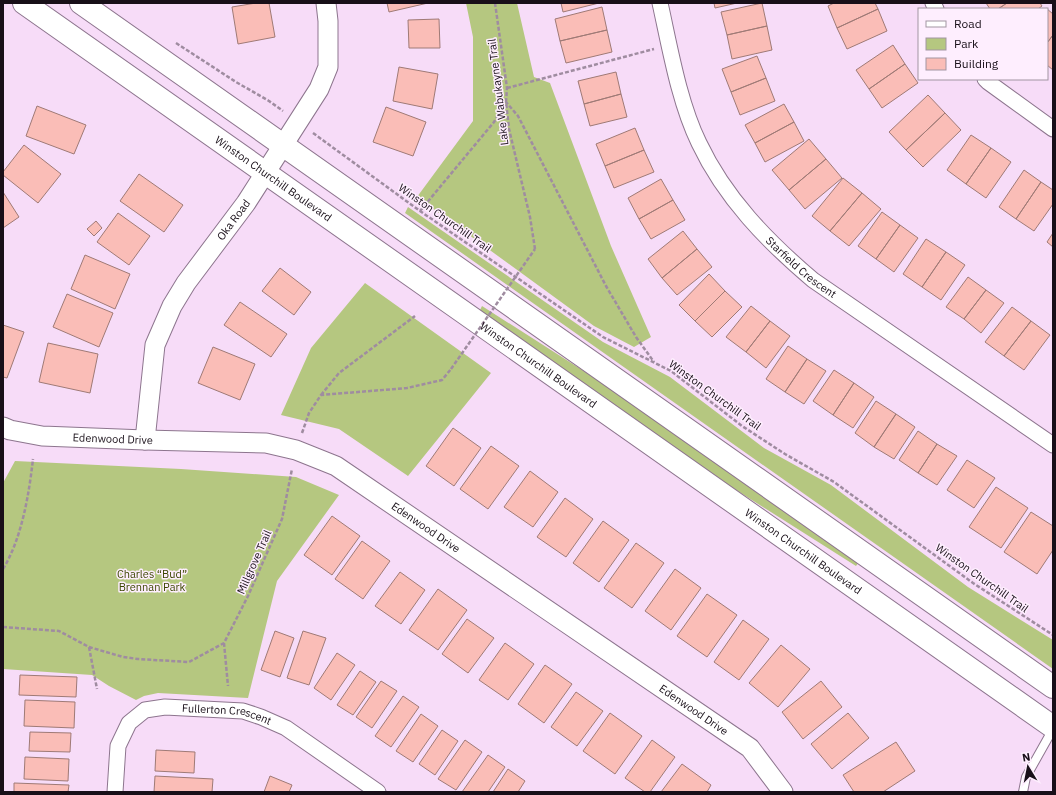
<svg xmlns="http://www.w3.org/2000/svg" width="1056" height="795" font-family="'IBM Plex Sans',sans-serif">
<style>
.green{fill:#b5c780}
.building{fill:#fabdb7;stroke:#9f7a76}
.lines{fill:none;stroke-linecap:round;stroke-linejoin:round}
.service-casing{stroke:#8d758e;stroke-width:10}
.minor-casing{stroke:#8d758e;stroke-width:17}
.tertiary-casing{stroke:#8d758e;stroke-width:21}
.secondary-casing{stroke:#8d758e;stroke-width:24}
.path{stroke:#9f8ca0;stroke-width:2.5;stroke-dasharray:4 2;stroke-linecap:butt}
.service{stroke:#fff;stroke-width:8}
.minor{stroke:#fff;stroke-width:15}
.tertiary{stroke:#fff;stroke-width:19}
.secondary{stroke:#fff;stroke-width:22}
.path-bridge{stroke:#9f8ca0;stroke-width:2.5;stroke-dasharray:4 2;stroke-linecap:butt}
.labels{text-anchor:middle;stroke-width:3;stroke-linejoin:round;paint-order:stroke}
.street-label{font-size:11px;fill:#180f18;stroke:#feeefe}
.park-label{font-size:11px;fill:#3b4700;stroke:#feeefe}
</style>
<rect width="100%" height="100%" fill="#f7dcf8"/>
<!-- green -->
<path class="green" d="M466,3H517L534,77L550,83L611,246L651,337L634,347L594,326L417,197L473,121V37Z
M408,207L603,342L670,377L764,448L831,485L968,587L1053,640V669L405,213Z
M365,283L491,373L408,476L339,429L281,415L311,348Z
M482,306L604,384L859,562L856,566L733,488L479,312Z
M15,461L181,469L296,477L339,495L277,581L248,698L158,693L144,696L136,700L109,686L92,675L3,669V483Z"/>
<!-- building -->
<path class="building" d="M256,3H269L275,37L238,44L232,7Z
M387,3H428L389,12Z
M561,3H599L563,12Z
M714,3H737L715,8Z
M762,3L767,26L727,35L721,12Z
M834,3H875L878,9L837,28L828,6Z
M986,3H1007L998,9H990Z
M1007,3H1040L1042,6L1038,9H998Z
M602,7L607,30L560,41L555,19Z
M1046,8L1053,14V35L1047,43V9H1045Z
M878,9L887,31L847,49L837,28Z
M439,19L440,48H409L408,20Z
M767,26L772,50L732,59L727,35Z
M607,30L612,52L566,63L560,41Z
M1053,35V70L1047,65V43Z
M893,45L905,64L869,89L856,70Z
M757,56L766,78L731,92L722,69Z
M905,64L918,83L882,108L869,89Z
M399,67L438,74L432,109L393,101Z
M616,72L621,94L584,104L578,81Z
M766,78L775,101L740,115L731,92Z
M621,94L627,117L590,126L584,104Z
M928,95L945,113L906,150L889,132Z
M784,104L794,122L755,143L745,125Z
M37,106L86,125L74,154L26,136Z
M386,107L426,122L413,156L373,142Z
M945,113L961,130L923,167L906,150Z
M794,122L804,141L765,162L755,143Z
M635,128L644,150L605,166L596,144Z
M971,135L991,148L966,184L947,170Z
M809,139L826,159L789,190L772,170Z
M24,145L61,174L38,203L3,175V172Z
M991,148L1011,162L986,198L966,184Z
M644,150L654,172L614,188L605,166Z
M826,159L842,178L805,209L789,190Z
M1024,170L1041,182L1016,219L999,207Z
M139,174L183,205L164,232L120,201Z
M843,178L862,193L830,231L812,216Z
M661,179L673,200L639,219L628,198Z
M1041,182L1053,190V204L1034,231L1016,219Z
M3,192L19,217L3,228Z
M862,193L881,209L849,246L830,231Z
M673,200L685,220L651,239L639,219Z
M882,212L900,225L876,259L858,246Z
M118,213L150,236L129,265L97,242Z
M96,221L102,228L94,236L87,229Z
M900,225L918,238L894,272L876,259Z
M683,231L697,249L662,278L648,259Z
M1053,233V247L1047,242Z
M926,239L946,252L922,287L903,274Z
M697,249L712,267L677,295L662,278Z
M946,252L965,265L941,300L922,287Z
M85,255L130,274L115,309L71,289Z
M280,268L311,292L294,315L262,291Z
M709,274L725,291L695,321L679,305Z
M968,277L986,290L964,319L946,307Z
M986,290L1004,303L981,333L964,319Z
M725,291L742,307L712,337L695,321Z
M67,294L113,313L99,347L53,327Z
M240,302L287,334L271,357L224,325Z
M751,306L770,321L746,352L726,337Z
M1012,307L1031,321L1004,356L985,342Z
M770,321L790,336L766,368L746,352Z
M1031,321L1050,335L1024,370L1004,356Z
M3,325L24,332L7,378L3,377Z
M48,343L98,354L90,393L39,382Z
M788,346L807,359L785,392L766,379Z
M213,347L255,364L240,400L198,383Z
M807,359L826,371L804,404L785,392Z
M834,370L854,383L833,415L813,401Z
M854,383L874,397L853,428L833,415Z
M876,401L896,414L874,447L855,433Z
M896,414L915,427L894,459L874,447Z
M453,428L481,448L454,486L426,466Z
M918,431L937,444L918,473L899,460Z
M937,444L957,456L937,485L918,473Z
M491,446L519,466L488,509L460,489Z
M967,460L995,478L974,508L947,490Z
M530,471L558,492L533,527L504,507Z
M996,487L1028,508L1001,548L969,527Z
M565,498L593,519L566,557L537,537Z
M1031,512L1053,526V550L1037,574L1004,552Z
M332,516L360,536L332,575L304,555Z
M603,521L629,540L599,582L573,563Z
M362,541L390,561L363,599L335,579Z
M636,543L664,563L632,608L604,588Z
M675,569L701,588L671,630L645,611Z
M400,572L425,590L401,624L375,606Z
M438,589L467,610L438,650L409,630Z
M707,594L737,615L707,657L677,636Z
M467,619L494,638L468,673L442,654Z
M743,620L769,639L739,680L714,662Z
M275,631L294,638L280,677L261,670Z
M303,631L326,638L309,685L287,678Z
M505,643L534,664L508,700L479,680Z
M781,645L810,669L778,707L749,683Z
M337,653L355,665L331,700L314,688Z
M545,665L572,684L544,723L518,704Z
M360,671L376,682L353,715L337,705Z
M20,675L77,677L76,697L19,695Z
M381,681L397,691L372,728L356,717Z
M821,681L842,707L803,739L782,712Z
M576,692L603,711L577,746L551,727Z
M403,696L419,707L391,747L375,736Z
M25,700L75,702L74,728L24,726Z
M610,713L642,736L615,774L583,751Z
M848,713L869,738L832,769L811,744Z
M421,714L438,726L413,762L396,751Z
M442,730L458,741L435,775L419,764Z
M30,732L71,733L70,752L29,751Z
M465,740L482,752L456,790L438,779Z
M652,740L675,757L650,792H645L625,778Z
M896,742L915,771L883,792H854L843,775Z
M156,750L195,752L194,773L155,771Z
M488,755L505,767L488,792H462Z
M25,757L69,759L68,781L24,779Z
M682,764L711,785L707,792H661Z
M508,769L525,781L518,792H493Z
M155,776L213,779L212,792H154Z
M270,776L292,785L289,792H264Z
M14,783L69,785L68,792H14Z"/>
<g class="lines">
<!-- service casing -->
<g class="service-casing">
<path id="service" d="M1023,792L1026,777L1053,729"/>
</g>
<!-- minor casing -->
<g class="minor-casing">
<g id="minor">
<path id="s1" d="M660,3C670,48 679,102 699,143C725,198 767,241 813,280L1053,445"/>
<path d="M933,3L936,9"/>
<path d="M985,79L988,82L1053,129"/>
<path id="s2" d="M115,792L118,746L129,723L145,710L165,707L243,711L261,717L286,728L378,792"/>
</g>
</g>
<!-- tertiary casing -->
<g class="tertiary-casing">
<g id="tertiary">
<path id="s3" d="M3,427L10,430L42,436L145,440L266,443L296,450L336,466L750,748L783,792"/>
<path id="s4" d="M145,440L155,345L172,306L186,283L246,203L319,89L328,67V21L326,3"/>
</g>
</g>
<!-- secondary casing -->
<g class="secondary-casing">
<g id="secondary">
<path id="s5" d="M24,3L1053,727"/>
<path d="M81,3L1053,687"/>
</g>
</g>
<!-- path -->
<path class="path" d="M495,3L507,88L506,102L509,129L530,217L535,249
M176,43L236,82L269,101L283,111
M507,88L654,49
M313,133L420,211L603,337L671,371L742,426L785,454L834,482L973,583L1053,635
M420,211L494,122L506,102L518,116L606,286L636,337L654,362
M321,395L339,373L415,316
M302,433L309,413L321,395L407,388L442,380L451,369
M3,569C22,538 29,494 33,459
M3,627L59,631L89,647L123,657L138,659L189,662L224,643L248,596L282,519L292,469
M224,643L228,686
M89,647L97,689"/>
<!-- service -->
<use href="#service" class="service"/>
<!-- minor -->
<use href="#minor" class="minor"/>
<!-- tertiary -->
<use href="#tertiary" class="tertiary"/>
<!-- secondary -->
<use href="#secondary" class="secondary"/>
<!-- path-bridge -->
<path class="path-bridge" d="M451,369L535,249"/>
</g>
<g class="labels">
<!-- street labels -->
<g class="street-label">
<text transform="translate(498 92) rotate(-97)" y="4">Lake Wabukayne Trail</text>
<text dy="4" stroke="none"><textPath href="#s5" startOffset="305">Winston Churchill Boulevard</textPath></text>
<text transform="translate(445 218) rotate(35)" y="4">Winston Churchill Trail</text>
<text dy="4" stroke="none"><textPath href="#s4" startOffset="244">Oka Road</textPath></text>
<text dy="4" stroke="none"><textPath href="#s1" startOffset="308">Starfield Crescent</textPath></text>
<text dy="4" stroke="none"><textPath href="#s5" startOffset="629">Winston Churchill Boulevard</textPath></text>
<text transform="translate(715 395) rotate(36)" y="4">Winston Churchill Trail</text>
<text dy="4" stroke="none"><textPath href="#s3" startOffset="111">Edenwood Drive</textPath></text>
<text dy="4" stroke="none"><textPath href="#s3" startOffset="447">Edenwood Drive</textPath></text>
<text dy="4" stroke="none"><textPath href="#s5" startOffset="953">Winston Churchill Boulevard</textPath></text>
<text transform="translate(254 562) rotate(-66)" y="4">Millgrove Trail</text>
<text transform="translate(982 578) rotate(35)" y="4">Winston Churchill Trail</text>
<text dy="4" stroke="none"><textPath href="#s3" startOffset="771">Edenwood Drive</textPath></text>
<text dy="4" stroke="none"><textPath href="#s2" startOffset="175">Fullerton Crescent</textPath></text>
</g>
<!-- park labels -->
<g class="park-label">
<text x="152" y="578">Charles “Bud”<tspan x="152" dy="13">Brennan Park</tspan></text>
</g>
</g>
<!-- border -->
<rect width="1056" height="795" fill="none" stroke="#180f18" stroke-width="8"/>
<!-- legend -->
<rect x="918" y="8" width="130" height="72" fill="#feeefe" stroke="#a295a2"/>
<rect x="926" y="21" width="20" height="6" fill="#ffffff" stroke="#a295a2"/>
<text x="954" y="28" font-size="12" fill="#180f18">Road</text>
<rect x="926" y="38" width="20" height="12" fill="#b5c780" stroke="#a295a2"/>
<text x="954" y="48" font-size="12" fill="#180f18">Park</text>
<rect x="926" y="58" width="20" height="12" fill="#fabdb7" stroke="#a295a2"/>
<text x="954" y="68" font-size="12" fill="#180f18">Building</text>
<!-- north arrow -->
<g transform="translate(1028 767) rotate(350)" stroke="#feeefe" stroke-width="3" paint-order="stroke">
<path d="M0-3L7 15L0 10L-7 15Z" fill="#180f18"/>
<text y="-6" font-size="11" font-weight="bold" text-anchor="middle" fill="#180f18">N</text>
</g>
</svg>
